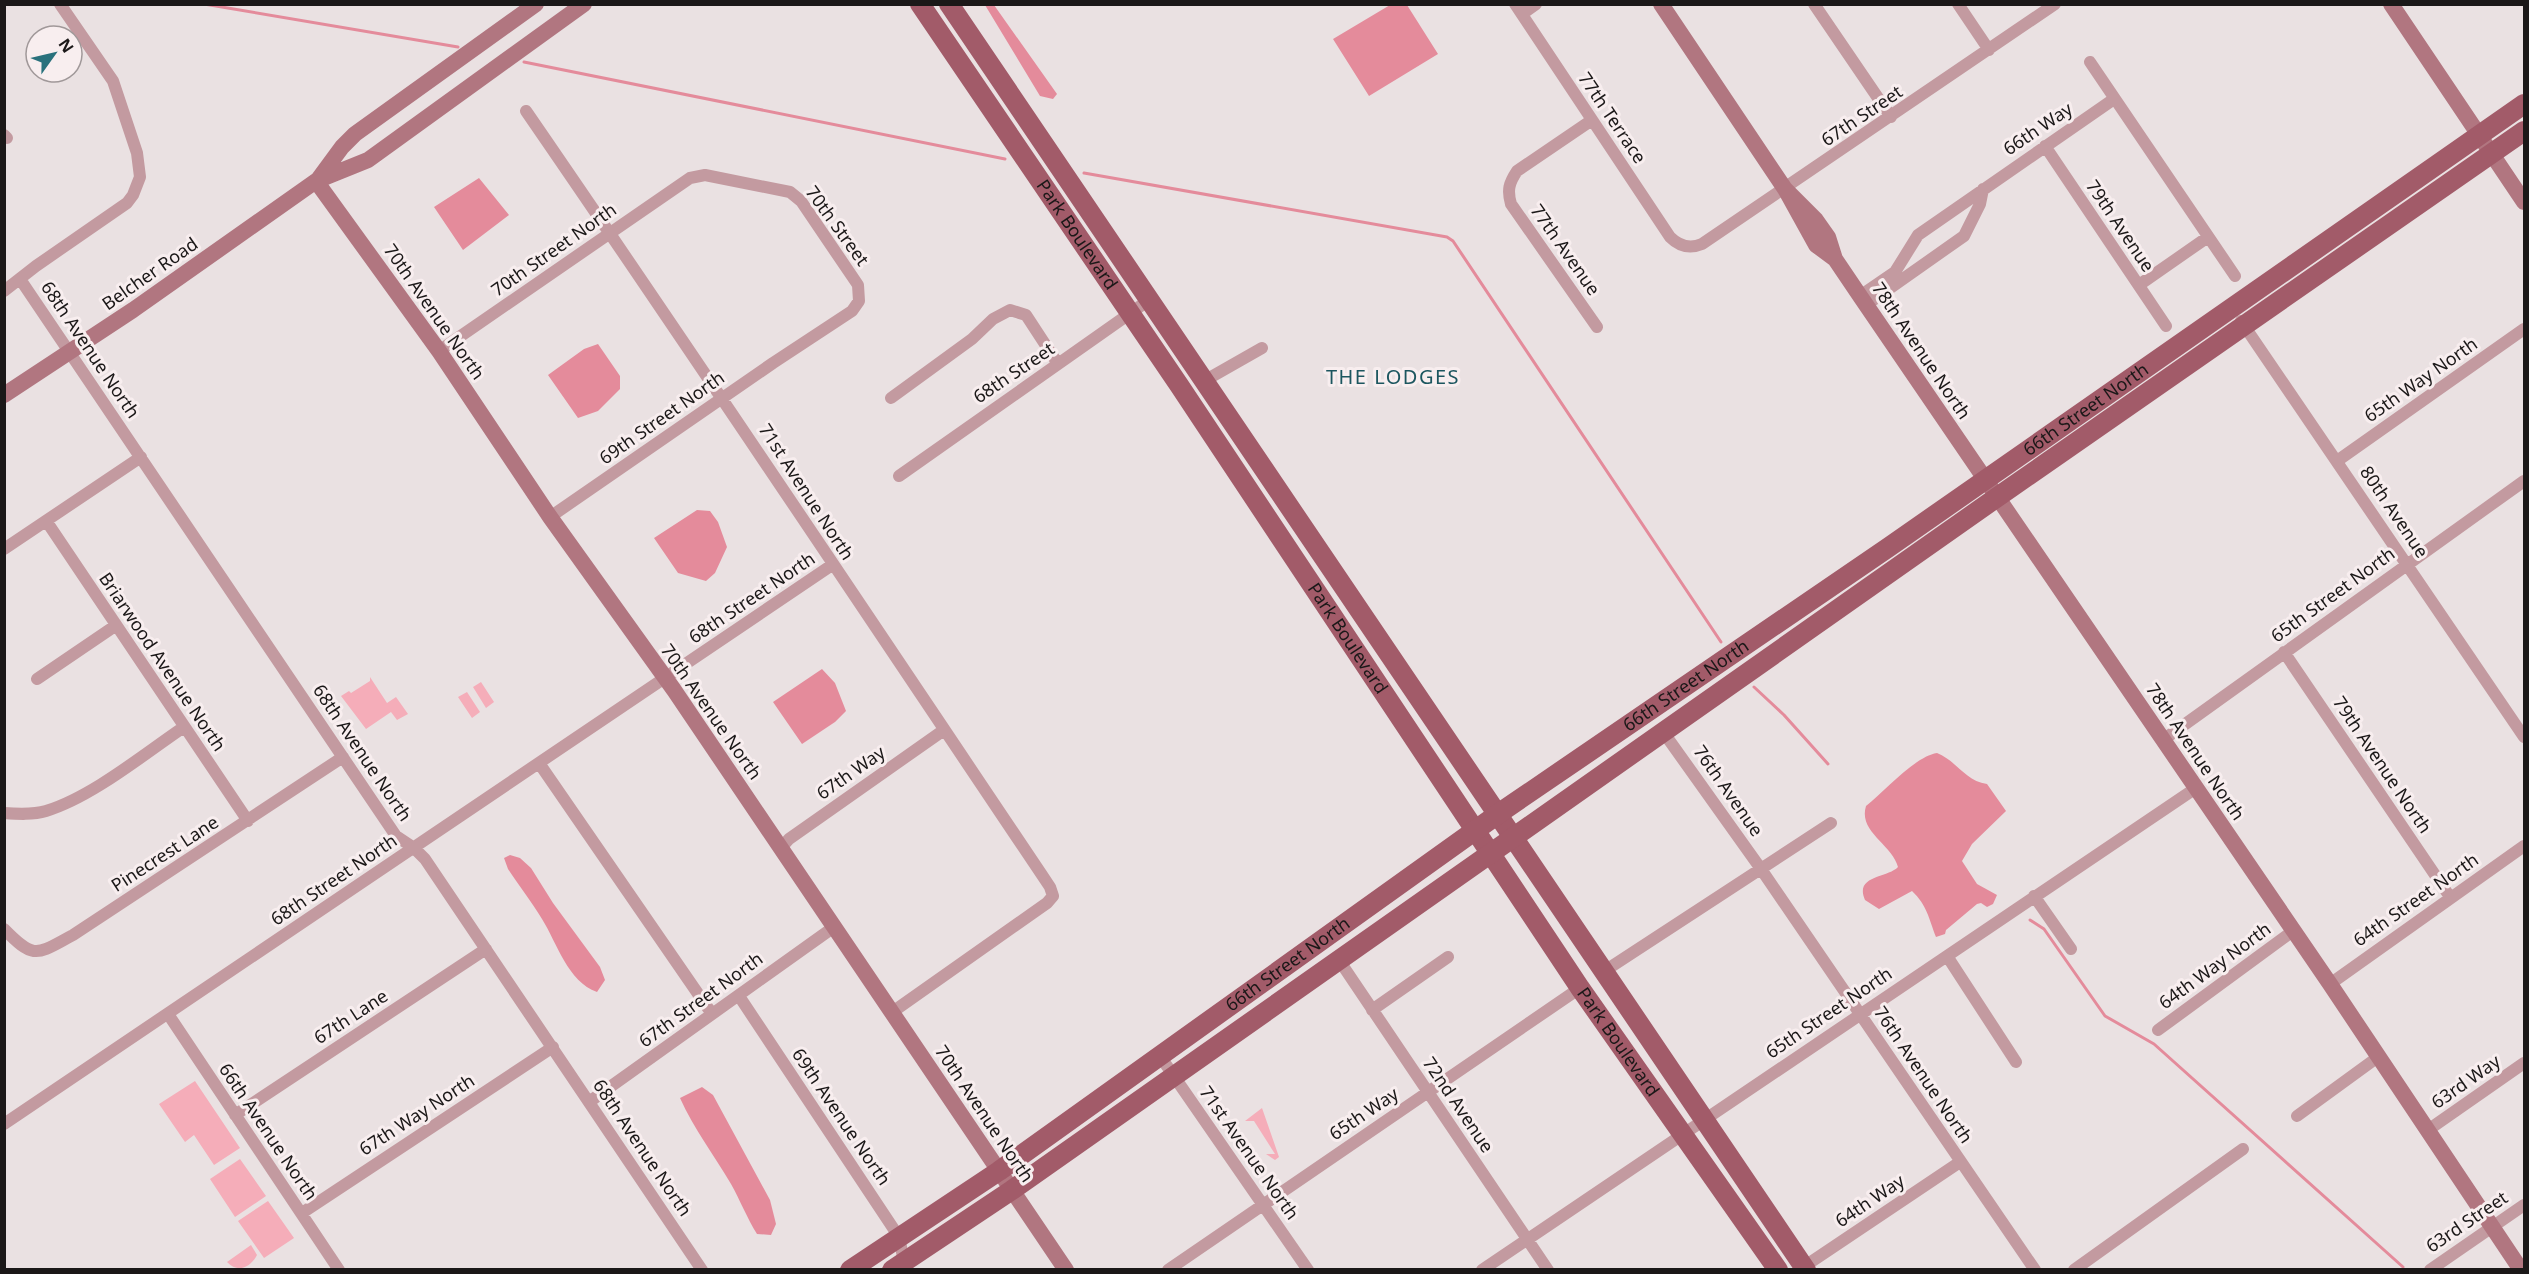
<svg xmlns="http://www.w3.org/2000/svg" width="2529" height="1274" font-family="'Noto Sans',sans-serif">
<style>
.green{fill:#f5adb9}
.water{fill:#e48b9b}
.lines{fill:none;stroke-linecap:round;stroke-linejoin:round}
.stream{stroke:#e48b9b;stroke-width:3}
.street{stroke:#c39aa0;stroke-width:12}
.secondary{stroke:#b17680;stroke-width:16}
.primary{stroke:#a25b69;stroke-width:20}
.labels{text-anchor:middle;stroke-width:6;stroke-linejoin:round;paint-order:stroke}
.street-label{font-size:18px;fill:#1b1818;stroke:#f8eeef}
.neighbourhood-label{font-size:20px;letter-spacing:1.5px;fill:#1c565f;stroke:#f8eeef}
</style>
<rect width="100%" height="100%" fill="#eae1e2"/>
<!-- green -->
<path class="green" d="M370,677L387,703L396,697L408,714L397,720L391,712L366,729L341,696L349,691L351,693L370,681Z
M481,682L494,702L486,708L473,687Z
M467,692L480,712L472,718L458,697Z
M195,1081L240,1148L214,1165L194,1135L185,1142L159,1104Z
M1262,1108L1279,1157L1275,1160L1266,1154H1275L1254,1121H1245Z
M240,1159L266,1196L235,1217L210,1179Z
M268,1201L294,1238L264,1258L238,1221Z
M251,1245L257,1255C251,1267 238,1274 227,1262Z"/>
<!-- water -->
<path class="water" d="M985,5H994L1057,94L1053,99L1040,96Z
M1390,5H1407L1438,54L1369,96L1333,39Z
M479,178L509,215L463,250L434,207Z
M598,344L620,376V389L598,411L578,418L548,375L584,349Z
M697,510L710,511L718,522L727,547L715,573L706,581L678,573L654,538Z
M822,669L835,683L846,711L835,722L802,744L773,702Z
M1937,753C1957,761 1965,781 1987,784L2006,811L1972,844L1962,861L1977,884L1997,895L1993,904L1987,907L1981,903L1977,904L1946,930L1945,934L1936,937C1929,919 1927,905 1912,891L1879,909L1865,900C1854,875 1888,878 1898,867C1892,844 1858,832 1866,806C1885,791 1914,757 1937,753Z
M510,855L520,858L531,868L553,903L600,967L605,980L597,992C568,982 557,943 542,919C532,902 519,886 508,869L504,858Z
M702,1087L713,1095L770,1200L776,1224L771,1235L757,1234C747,1218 740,1200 731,1184C714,1155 694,1129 680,1098Z"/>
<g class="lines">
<!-- stream -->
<path class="stream" d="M204,4L458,47
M524,62L1005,159
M1084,173L1447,237L1453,241L1721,642
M1754,687L1784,715L1828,764
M2030,920L2044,929L2105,1016L2154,1044L2403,1267"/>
<!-- street -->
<path class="street" d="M1515,4L1670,237C1679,246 1690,249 1702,244L2055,4
M1814,4L1891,117
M1958,4L1989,50
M1522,14L1536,4
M2090,62L2235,276
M526,111C703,368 876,628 1050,887L1053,896L1047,903L891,1013
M1592,120L1517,171C1509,183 1507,190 1511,204L1597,327
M4,135L7,138
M2045,146L2166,326
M20,279L396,836L414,848L425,859L702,1270
M2139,285L2208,237
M4,291L36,266L127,203L133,195L140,177L137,153L113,81L60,4
M1860,296L1895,272L1918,235L2114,99
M1866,305L1964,236L1980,204L1983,189
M2241,321L2524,737
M439,351L690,178L705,175L790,192L801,201L858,285L859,301L852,311L773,363L550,517
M1204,381L1262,348
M891,398L972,339L993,319L1010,310L1026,315L1058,364
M2337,461L2524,329
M899,476L1149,300
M47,522L248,821
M4,549L141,457
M2284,652L2450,897
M37,679L115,626
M1664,733L1761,869L2035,1270
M2163,740L2524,481
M539,763L712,1014
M4,813C18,814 33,815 46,811C92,797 144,754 184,727
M781,848L789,839L944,730
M2034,896L2071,949
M4,929C35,961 37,954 73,935L343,757
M1947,956L2016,1062
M1339,960L1548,1270
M1603,972L1831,823
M2330,984L2524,846
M739,996L899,1237L904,1262
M1372,1010L1448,957
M168,1014L339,1270
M2158,1030L2293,931
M1160,1056L1308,1270
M589,1102L834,927
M235,1115L486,949
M2297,1116L2378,1057
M4,1124L832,565
M2428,1130L2524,1063
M302,1213L553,1047
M1168,1270L1580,988
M1482,1270L2196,788
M1799,1270L1960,1162
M2074,1270L2243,1149
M2430,1270L2524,1205"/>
<!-- secondary -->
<path class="secondary" d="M1661,4L1785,189L1816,245L1835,259
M2391,4L2524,202
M316,181L439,351L550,517L674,690L1066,1270
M317,181L342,147L355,134L536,4
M1785,189L1816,220L1828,237L1835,259L1860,296L2330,984L2521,1270
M4,395L133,310L316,181L368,160L584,4"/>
<!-- primary -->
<g class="primary">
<path id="s1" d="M920,4L1179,385L1580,988L1778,1270"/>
<path d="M949,4L1806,1270"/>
<path id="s2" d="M850,1270L999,1171L1498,814L1889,547L2524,104"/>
<path d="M892,1270L1012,1190L1996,498L2524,131"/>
</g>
</g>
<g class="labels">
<!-- street labels -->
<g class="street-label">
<text transform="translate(1862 116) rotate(-34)" y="6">67th Street</text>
<text transform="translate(1612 118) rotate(56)" y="6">77th Terrace</text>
<text transform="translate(2038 129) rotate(-34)" y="6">66th Way</text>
<text transform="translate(837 226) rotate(54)" y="6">70th Street</text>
<text transform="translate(2120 226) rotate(56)" y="6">79th Avenue</text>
<text dy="6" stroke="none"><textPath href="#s1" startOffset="279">Park Boulevard</textPath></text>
<text transform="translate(554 250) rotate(-35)" y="6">70th Street North</text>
<text transform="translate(1565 250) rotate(55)" y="6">77th Avenue</text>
<text transform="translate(150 274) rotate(-35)" y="6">Belcher Road</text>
<text transform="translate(434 312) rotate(55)" y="6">70th Avenue North</text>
<text transform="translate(90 350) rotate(56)" y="6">68th Avenue North</text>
<text transform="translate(1921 351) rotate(56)" y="6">78th Avenue North</text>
<text transform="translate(1014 373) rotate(-34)" y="6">68th Street</text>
<text transform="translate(2421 380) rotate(-35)" y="6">65th Way North</text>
<text dy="6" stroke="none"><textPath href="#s2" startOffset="1506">66th Street North</textPath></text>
<text transform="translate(662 418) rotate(-35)" y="6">69th Street North</text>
<text transform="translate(806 492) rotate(57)" y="6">71st Avenue North</text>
<text transform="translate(2394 512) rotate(56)" y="6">80th Avenue</text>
<text transform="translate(2333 595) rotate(-36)" y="6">65th Street North</text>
<text transform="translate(752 598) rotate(-34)" y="6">68th Street North</text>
<text dy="6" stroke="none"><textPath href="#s1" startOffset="765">Park Boulevard</textPath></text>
<text transform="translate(162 662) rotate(56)" y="6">Briarwood Avenue North</text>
<text dy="6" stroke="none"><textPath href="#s2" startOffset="1020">66th Street North</textPath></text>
<text transform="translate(711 712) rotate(55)" y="6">70th Avenue North</text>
<text transform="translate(2195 752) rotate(56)" y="6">78th Avenue North</text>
<text transform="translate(362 753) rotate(56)" y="6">68th Avenue North</text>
<text transform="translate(2382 765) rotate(56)" y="6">79th Avenue North</text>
<text transform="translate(851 773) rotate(-35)" y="6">67th Way</text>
<text transform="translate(1728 791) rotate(55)" y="6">76th Avenue</text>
<text transform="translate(165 854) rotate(-33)" y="6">Pinecrest Lane</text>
<text transform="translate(334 880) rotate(-34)" y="6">68th Street North</text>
<text transform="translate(2416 900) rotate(-35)" y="6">64th Street North</text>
<text dy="6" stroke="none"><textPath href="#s2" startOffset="534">66th Street North</textPath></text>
<text transform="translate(2215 966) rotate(-36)" y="6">64th Way North</text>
<text transform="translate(701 1000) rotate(-36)" y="6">67th Street North</text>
<text transform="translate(1829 1013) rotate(-34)" y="6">65th Street North</text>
<text transform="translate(351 1017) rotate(-33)" y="6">67th Lane</text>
<text dy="6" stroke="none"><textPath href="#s1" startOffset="1251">Park Boulevard</textPath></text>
<text transform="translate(1923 1075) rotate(56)" y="6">76th Avenue North</text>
<text transform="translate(2466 1082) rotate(-35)" y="6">63rd Way</text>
<text transform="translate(1458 1105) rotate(56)" y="6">72nd Avenue</text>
<text transform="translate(984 1114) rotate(56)" y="6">70th Avenue North</text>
<text transform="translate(1364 1114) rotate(-34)" y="6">65th Way</text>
<text transform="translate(417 1115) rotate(-33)" y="6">67th Way North</text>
<text transform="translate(841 1117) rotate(56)" y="6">69th Avenue North</text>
<text transform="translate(268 1132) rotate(56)" y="6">66th Avenue North</text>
<text transform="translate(642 1148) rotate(56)" y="6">68th Avenue North</text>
<text transform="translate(1249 1153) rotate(55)" y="6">71st Avenue North</text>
<text transform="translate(1870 1201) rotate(-34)" y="6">64th Way</text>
<text transform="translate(2467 1222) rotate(-34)" y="6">63rd Street</text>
</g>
<!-- neighbourhood labels -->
<g class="neighbourhood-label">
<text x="1393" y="384">THE LODGES</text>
</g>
</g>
<!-- border -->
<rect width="2529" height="1274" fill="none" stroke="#1b1818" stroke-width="12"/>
<!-- north arrow -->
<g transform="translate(54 54) rotate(56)"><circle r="28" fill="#f8eeef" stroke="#a09899" stroke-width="1.5"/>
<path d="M0-4.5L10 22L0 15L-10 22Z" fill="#29717c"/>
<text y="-9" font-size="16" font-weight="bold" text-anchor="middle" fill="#1b1818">N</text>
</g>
</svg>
